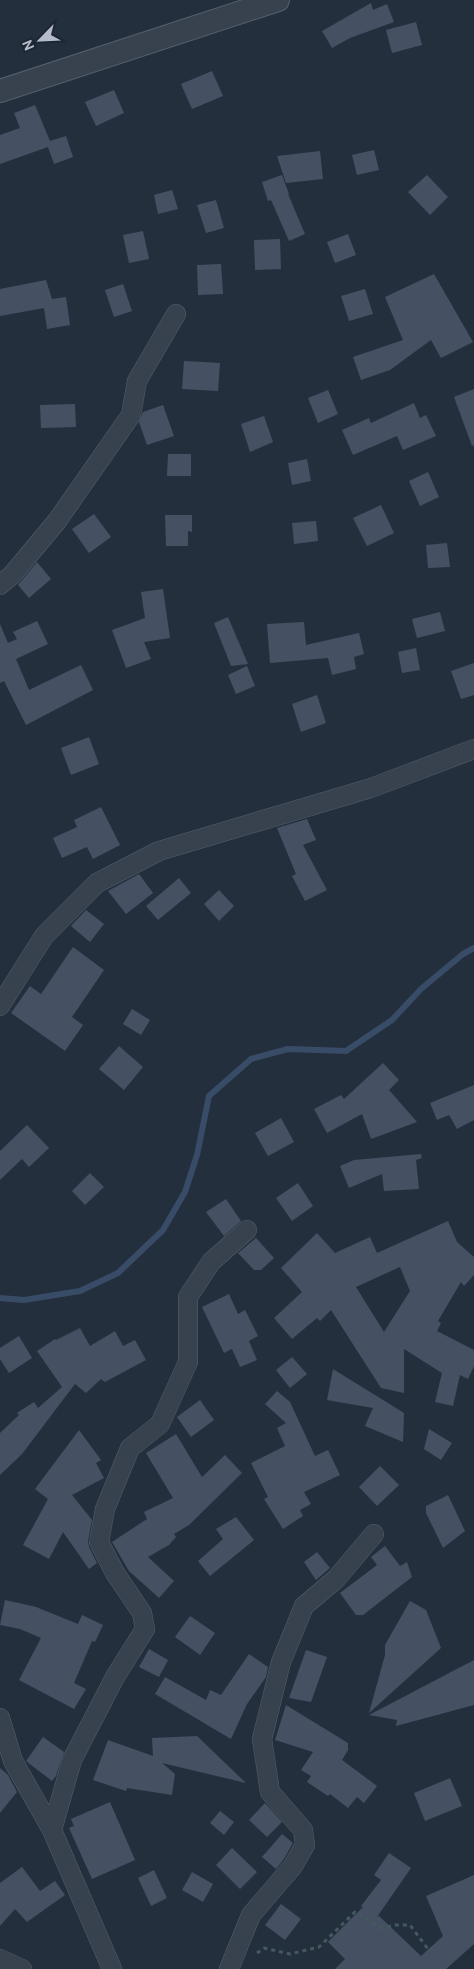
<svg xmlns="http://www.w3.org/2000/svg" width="474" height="1969" font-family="Overpass,sans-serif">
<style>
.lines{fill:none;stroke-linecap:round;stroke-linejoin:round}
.stream{stroke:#394c67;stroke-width:6}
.building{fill:#455162;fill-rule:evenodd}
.minor-casing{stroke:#565f6c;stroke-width:20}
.tertiary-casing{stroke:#565f6c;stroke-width:24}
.path{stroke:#44595c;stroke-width:3;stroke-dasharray:4 4;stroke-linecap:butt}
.minor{stroke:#38414e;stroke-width:19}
.tertiary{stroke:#38414e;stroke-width:22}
</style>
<rect width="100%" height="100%" fill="#242f3e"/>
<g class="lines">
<!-- stream -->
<path class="stream" d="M0,1298L24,1300L80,1291L118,1273L163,1230L185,1192L197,1155L209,1096L251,1059L288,1049L346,1051L392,1020L421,989L463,954L474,948"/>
</g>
<!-- building -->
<path class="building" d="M371,3L373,10L387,4L394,22L350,38L332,48L322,31Z
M416,22L422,45L392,53L386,30Z
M212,71L223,96L192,109L181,84Z
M114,90L124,113L96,126L85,102Z
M35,105L50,141L66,136L73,157L54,164L48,147L0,164V135L20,128L14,113Z
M374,150L379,170L357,175L352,155Z
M320,151L323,179L286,183L277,156Z
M282,175L289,194H288L305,234L289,241L271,200L268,201L262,182Z
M427,175L448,197L430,215L408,192Z
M172,190L178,209L158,214L154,195Z
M216,200L224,228L206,233L197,205Z
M143,231L149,259L129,263L123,235Z
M348,234L356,255L335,263L327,242Z
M280,239L281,269L255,270L254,240Z
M221,264L223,294L198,295L197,265Z
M434,274L473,342L441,358L431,340L390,370L361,380L353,357L403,340L385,297Z
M46,280L52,299L66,297L70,325L47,329L44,308L0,316V289Z
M123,284L132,311L114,317L105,290Z
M365,289L373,314L349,321L341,296Z
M184,361L220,363L218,391L182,389Z
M474,389V445L472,446L454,397Z
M328,390L338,414L318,423L308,398Z
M414,403L420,418L426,415L436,436L403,450L397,436L353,455L342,430L369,418L371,423Z
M75,404L76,427L41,428L40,405Z
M163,405L174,436L147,445L139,422L143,412Z
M264,416L273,442L250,452L241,424Z
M168,454H191V476H167Z
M307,459L311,481L292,485L288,463Z
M428,472L439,497L420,506L409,481Z
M381,505L394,533L367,546L353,518Z
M94,514L111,537L89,553L72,529Z
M165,515H192V532L188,531V546H166Z
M316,521L318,541L294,544L292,523Z
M447,543L450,567L428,568L426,545Z
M37,562L51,579L29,598L18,585Z
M163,589L170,638L144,642L151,659L126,668L112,630L145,618L141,592Z
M440,612L445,631L417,638L412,619Z
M228,617L248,664L231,666L214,623Z
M37,621L48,644L16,659L29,690L81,665L93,690L26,725L4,681L0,683V624L8,643L17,639L13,632Z
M304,622L306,645L359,633L364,654L354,657L356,669L332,675L328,658L270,663L267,624Z
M416,648L420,670L402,673L398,652Z
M474,663V695L461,699L451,671Z
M247,666L255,686L236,694L228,675Z
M317,695L326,723L301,732L292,704Z
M89,737L99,764L71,775L61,748Z
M101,807L120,845L93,859L87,847L62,858L53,838L77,827L74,820Z
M307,819L316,840L303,845L327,890L305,901L292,876L296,874L277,828Z
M139,874L153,893L126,914L108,891Z
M179,878L191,893L158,920L146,906Z
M219,890L234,906L219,921L204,904Z
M86,910L104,924L90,942L71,926Z
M73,947L104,970L72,1017L83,1025L65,1051L11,1013L30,986L41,994Z
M132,1009L150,1020L141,1035L123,1024Z
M119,1046L143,1067L124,1090L99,1069Z
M383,1063L399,1080L389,1090L417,1122L371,1139L362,1114L327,1133L314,1109L341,1095L344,1099Z
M474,1085V1120L457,1129L449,1115L437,1120L430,1103Z
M281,1118L294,1142L268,1156L255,1133Z
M27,1125L49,1148L29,1167L22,1159L0,1180V1151Z
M421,1154L422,1158L416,1160L419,1189L384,1191L382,1174L349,1188L340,1166L354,1160Z
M90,1173L104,1187L85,1205L72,1191Z
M298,1183L313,1206L292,1221L276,1198Z
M226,1199L241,1221L224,1236L206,1212Z
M448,1221L457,1242L474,1257V1275L464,1286L461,1282L438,1321L441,1323L437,1331L474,1350V1366L468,1379L460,1375L453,1406L435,1402L442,1373L404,1349V1393L381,1388L331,1310L320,1321L317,1318L292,1339L274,1318L302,1292L281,1268L317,1233L335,1253L370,1237L377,1253ZM400,1267L410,1291L384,1332L356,1287Z
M256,1238L274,1258L261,1270H254L238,1253Z
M229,1294L238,1314L245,1310L258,1336L249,1341L257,1360L240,1367L232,1349L224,1353L202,1307Z
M80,1328L90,1346L115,1331L123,1346L135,1340L146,1360L105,1382L101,1379L86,1393L75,1384L22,1454L0,1475V1433L19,1415L17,1413L34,1402L38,1408L62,1387L37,1351L55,1339L56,1340Z
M19,1336L32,1358L9,1373L0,1359V1348Z
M292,1357L307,1374L290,1388L276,1370Z
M333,1369L404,1413L403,1442L365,1426L373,1408L327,1400Z
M277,1391L290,1402L315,1456L328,1450L340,1475L304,1492L311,1504L300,1510L303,1516L283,1529L264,1499L268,1497L251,1463L285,1446L277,1428L286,1423L265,1404Z
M200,1400L214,1420L191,1437L177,1417Z
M429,1429L452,1443L441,1460L424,1449Z
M79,1430L101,1460L96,1463L104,1478L72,1495L92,1520L88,1541L89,1547L97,1563L89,1569L63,1532L49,1559L23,1545L48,1499L35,1489Z
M176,1434L202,1477L225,1455L242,1473L189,1525L174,1534L176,1537L169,1545L148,1557L174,1581L159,1598L129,1571L112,1542L147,1519L144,1512L173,1498L146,1453Z
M380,1466L399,1485L377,1506L359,1487Z
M448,1495L465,1531L443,1548L426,1513V1506Z
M236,1517L254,1540L210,1576L198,1561L223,1539L216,1529Z
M385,1546L400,1566L407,1562L412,1577L363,1615H356L340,1593L377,1565L371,1557Z
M317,1552L330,1568L316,1580L304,1562Z
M5,1600L36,1607L78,1624L82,1615L103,1625L95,1642L92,1641L74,1683L86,1689L74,1709L19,1680L41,1638L20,1629L0,1625Z
M410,1601L426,1610L441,1648L369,1713L385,1655V1645Z
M190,1616L215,1633L200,1655L175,1637Z
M149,1649L168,1660L159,1677L139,1667Z
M306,1650L327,1657L311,1702L289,1698Z
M249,1654L268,1667L266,1677L247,1704L231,1739L155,1694L165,1677L206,1700L210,1690L221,1695Z
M474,1660V1705L396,1726L397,1720L369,1715Z
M286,1705L348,1743V1750L342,1760L377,1786L364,1803L357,1797L348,1808L330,1794L328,1796L307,1782L311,1776L301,1770L313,1752L275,1740Z
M197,1736L246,1783L162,1763L175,1774L172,1795L127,1788L126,1791L93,1780L108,1740L153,1756L152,1738Z
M43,1737L64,1752L56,1776L52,1781L26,1761Z
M0,1768L8,1775L17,1792L0,1813Z
M450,1778L462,1806L425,1821L414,1793Z
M110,1802L135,1860L92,1879L69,1828L74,1826L71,1819Z
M265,1803L282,1822L267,1837L249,1820Z
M220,1811L234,1822L224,1835L210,1823Z
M282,1834L293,1843L284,1859L276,1869L262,1857Z
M232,1848L257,1872L240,1889L216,1865Z
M389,1853L411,1868L377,1917L379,1916L421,1956L443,1936L426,1896L474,1875V1944L446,1969H335L345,1959L328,1942L363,1907L361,1906L381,1880L374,1875Z
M22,1867L40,1891L55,1881L65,1895L27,1922L15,1909L0,1926V1883Z
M154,1870L167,1898L151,1906L138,1878Z
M192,1872L213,1884L203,1902L182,1890Z
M281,1904L301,1919L285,1940L265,1925Z"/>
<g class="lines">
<!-- minor casing -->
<g class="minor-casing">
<path id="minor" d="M0,585L12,575L57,521L131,415L137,381L176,314
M0,1006L44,936L97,883L159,851L371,788L474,749
M0,1718L13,1761L52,1830L112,1969
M52,1830L72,1760L115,1677L145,1629L142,1613L115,1573L99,1542L105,1509L130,1448L160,1424L188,1362V1297L211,1262L247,1230
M0,1959L22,1969
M229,1969L251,1915L293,1866L305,1845L303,1830L270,1792L262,1739L281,1662L304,1606L336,1579L374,1534"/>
</g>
<!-- tertiary casing -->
<g class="tertiary-casing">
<path id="tertiary" d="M0,91L278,0"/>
</g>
<!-- path -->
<path class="path" d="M257,1953L264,1948L290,1954L319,1947L355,1912L381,1928L396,1925H410L428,1949H433"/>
<!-- minor -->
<use href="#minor" class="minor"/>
<!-- tertiary -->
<use href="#tertiary" class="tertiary"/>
</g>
<!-- north arrow -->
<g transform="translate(40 40) rotate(246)" stroke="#1d2633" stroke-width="4" paint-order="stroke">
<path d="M0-4L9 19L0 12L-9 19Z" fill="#b4bcc9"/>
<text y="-8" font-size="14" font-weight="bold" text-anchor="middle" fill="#b4bcc9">N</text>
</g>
</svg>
